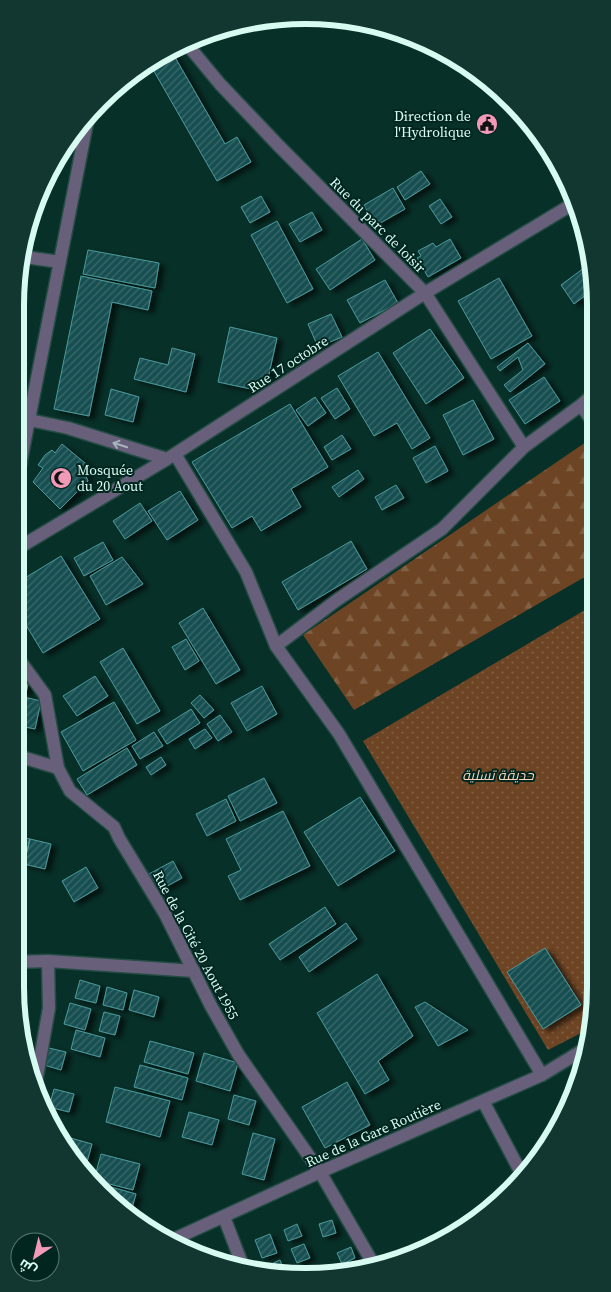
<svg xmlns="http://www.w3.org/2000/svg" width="611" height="1292" font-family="'Source Serif 4',Cairo,serif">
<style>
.forest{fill:url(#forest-firs)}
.park{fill:url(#park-dots)}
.building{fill:url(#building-hatch);stroke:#4c9a9c;filter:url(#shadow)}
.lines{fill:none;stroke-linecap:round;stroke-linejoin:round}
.minor-casing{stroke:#244c44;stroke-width:15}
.minor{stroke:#68607a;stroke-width:12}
.oneway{stroke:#a5b5bb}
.labels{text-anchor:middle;stroke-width:4;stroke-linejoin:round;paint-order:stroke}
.poi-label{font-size:14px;fill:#d7faf1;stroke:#00261f;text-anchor:end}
.street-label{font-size:14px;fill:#d7faf1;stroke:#00261f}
.park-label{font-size:14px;font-style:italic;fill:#f6d4bc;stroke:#00261f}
.rim{fill:none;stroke:#d7faf1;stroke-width:6}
</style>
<defs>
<pattern id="forest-firs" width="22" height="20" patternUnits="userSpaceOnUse" patternTransform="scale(1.25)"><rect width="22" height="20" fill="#6d4424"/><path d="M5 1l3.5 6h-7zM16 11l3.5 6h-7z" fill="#816044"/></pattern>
<pattern id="park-dots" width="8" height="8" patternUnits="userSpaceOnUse" patternTransform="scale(1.25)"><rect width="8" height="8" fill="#6d4424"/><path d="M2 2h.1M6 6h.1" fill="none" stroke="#816044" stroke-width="1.8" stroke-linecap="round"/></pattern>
<pattern id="building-hatch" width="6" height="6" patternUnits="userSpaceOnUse" patternTransform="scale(1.25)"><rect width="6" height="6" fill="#194f51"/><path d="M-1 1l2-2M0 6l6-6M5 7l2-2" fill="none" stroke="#3a696a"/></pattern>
<filter id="shadow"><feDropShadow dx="5.5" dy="3" stdDeviation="2.5" flood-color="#0009"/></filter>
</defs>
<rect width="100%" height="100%" fill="#073028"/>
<!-- forest -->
<path class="forest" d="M589,440L594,447L595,571L354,710L303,635Z"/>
<!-- park -->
<path class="park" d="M595,604L596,987L587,1030L548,1050L363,741Z"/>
<!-- building -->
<path class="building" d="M172,52L225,144L237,137L251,162L217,181L151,66Z
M421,171L430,184L405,200L397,187Z
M393,188L405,209L375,226L364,205Z
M261,196L270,212L250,223L241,207Z
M440,199L452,217L441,224L429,206Z
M312,212L322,230L300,242L289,224Z
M277,221L313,289L287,303L251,235Z
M362,239L375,260L330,290L316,269Z
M450,239L461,258L428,277L417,258L421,256L418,251L433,243L436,247Z
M88,250L159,263L155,288L83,274Z
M592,262L594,289L574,304L561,285Z
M81,276L152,291L148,310L112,302L89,416L54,409Z
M499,278L532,336L491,359L458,301Z
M385,280L398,303L360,323L347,300Z
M331,314L342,337L318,347L308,324Z
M230,327L277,338L265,392L218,382Z
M430,329L464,378L426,404L393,353Z
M528,343L545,364L510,392L504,385L523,370L518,357L500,371L497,367Z
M172,348L195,354L186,392L134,379L140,358L168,365Z
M378,352L430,438L412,449L397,423L374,436L338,376Z
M544,377L560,401L525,424L509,400Z
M337,388L350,409L335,419L321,398Z
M111,389L139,397L133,422L105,415Z
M315,397L326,413L308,426L296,410Z
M473,400L494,439L463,455L443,415Z
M290,404L328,467L291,489L301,507L261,531L252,516L232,528L192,462Z
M342,435L351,449L332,460L324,447Z
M62,444L91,468L85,474L88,481L60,509L33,482L43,468L38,465L45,455L52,450L55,453Z
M435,446L448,471L426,483L413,458Z
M358,470L364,479L339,497L332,487Z
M396,485L404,498L382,510L375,497Z
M180,491L198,520L167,540L148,511Z
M140,503L152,521L125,539L113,521Z
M351,541L367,569L298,610L282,582Z
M103,542L113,560L84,576L74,558Z
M61,556L100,619L43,653L15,607V584Z
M122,557L143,584L106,605L90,576Z
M203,608L240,670L216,684L179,623Z
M186,639L199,661L185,670L172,647Z
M123,648L160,711L137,724L100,662Z
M95,676L108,696L77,716L63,696Z
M15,677L29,680L26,693L15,690Z
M262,686L277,714L247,731L231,703Z
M15,695L41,701L35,729L15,725Z
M200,695L214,710L204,718L191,703Z
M114,702L136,740L83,771L61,732Z
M191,709L200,723L167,744L158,730Z
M220,715L232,732L218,741L207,724Z
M205,729L212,738L195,749L189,739Z
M154,732L163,746L140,759L132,746Z
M127,748L137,765L87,795L77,779Z
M161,757L166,765L151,775L146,767Z
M264,778L277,803L240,821L228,796Z
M360,797L395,851L338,886L304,832Z
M226,799L236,821L207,836L196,814Z
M283,811L310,866L240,900L228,876L241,870L226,839Z
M15,836L30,839L24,863L15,861Z
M30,839L51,844L45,869L24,864Z
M173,861L182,878L158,891L149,874Z
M86,867L98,888L74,902L62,881Z
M325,907L336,924L280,960L269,944Z
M346,923L357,939L309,972L299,957Z
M545,948L581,1005L543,1029L507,972Z
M377,974L413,1036L378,1061L389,1080L365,1094L317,1013Z
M80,980L100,986L96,1003L75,998Z
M107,987L127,993L123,1010L103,1005Z
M134,990L159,997L154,1017L129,1010Z
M425,1002L468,1030L438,1046L415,1007Z
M70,1003L91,1009L85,1030L64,1024Z
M104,1012L120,1016L115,1035L99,1031Z
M76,1030L105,1038L100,1057L71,1049Z
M150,1041L194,1053L188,1074L144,1062Z
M49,1048L66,1052L61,1070L44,1065Z
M204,1053L238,1063L230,1091L196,1081Z
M140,1065L188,1078L182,1100L134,1087Z
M347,1082L370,1125L325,1148L302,1107Z
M115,1087L170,1101L160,1137L106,1122Z
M54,1089L74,1094L69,1112L49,1107Z
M234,1095L256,1101L249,1125L228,1119Z
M189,1112L219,1120L212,1145L182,1137Z
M253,1133L275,1139L264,1180L242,1174Z
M60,1135L92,1144L87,1162L72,1158Z
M101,1154L140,1164L133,1190L94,1180Z
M111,1187L136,1194L130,1215L109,1195Z
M332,1220L336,1233L323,1237L319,1224Z
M297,1224L302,1236L288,1241L284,1230Z
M270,1234L277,1253L262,1258L255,1240Z
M304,1244L310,1258L297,1263L291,1249Z
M351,1247L355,1258L342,1264L337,1253Z
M280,1260L285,1273L267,1272L265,1267Z
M314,1266L317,1274L300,1273V1272Z"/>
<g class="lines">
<!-- minor casing -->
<g class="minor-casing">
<path id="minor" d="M186,43L220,84L278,145L425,293L524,447
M25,257L60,262
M581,405L594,424
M15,417L68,428L167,459
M175,454L246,572L276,646L339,734L542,1075
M15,491L88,118
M15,550L167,459L425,293L576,202
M276,646L337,600L442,529L524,447L581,405L594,394
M15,654L45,695L58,768L70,791L114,827L119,838L165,914L211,1006L238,1054L320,1172L374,1265
M15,755L58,768
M15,962L48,961L194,971
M35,1088L49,1008L48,961
M483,1101L518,1167L526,1174
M224,1217L244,1269
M172,1240L320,1172L542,1075L583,1050"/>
</g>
<!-- minor -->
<use href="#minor" class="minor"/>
</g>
<!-- one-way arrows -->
<defs><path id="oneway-shaft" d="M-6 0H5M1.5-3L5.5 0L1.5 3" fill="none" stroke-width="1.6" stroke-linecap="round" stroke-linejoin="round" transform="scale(1.25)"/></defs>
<use class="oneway" href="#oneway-shaft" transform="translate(120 445) rotate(-162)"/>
<!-- icons -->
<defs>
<g id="civic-disc" transform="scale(1.125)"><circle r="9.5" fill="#f09ab7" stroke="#00261f"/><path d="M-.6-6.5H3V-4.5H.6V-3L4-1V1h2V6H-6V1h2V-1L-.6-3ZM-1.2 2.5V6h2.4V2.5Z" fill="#111"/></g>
<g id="mosque-disc" transform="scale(1.125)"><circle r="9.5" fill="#f09ab7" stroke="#00261f"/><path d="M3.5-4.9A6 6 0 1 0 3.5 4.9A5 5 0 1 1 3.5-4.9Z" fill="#111"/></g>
</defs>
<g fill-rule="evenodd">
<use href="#civic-disc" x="487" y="124"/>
<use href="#mosque-disc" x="61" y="478"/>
</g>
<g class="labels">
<!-- poi labels -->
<g class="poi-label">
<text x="471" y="121">Direction de<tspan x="471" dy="16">l'Hydrolique</tspan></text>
<text x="77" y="475" text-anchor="start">Mosquée<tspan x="77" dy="16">du 20 Aout</tspan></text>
</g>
<!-- street labels -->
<g class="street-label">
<text transform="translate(378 225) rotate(45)" y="5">Rue du parc de loisir</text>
<text transform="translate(288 364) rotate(-33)" y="5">Rue 17 octobre</text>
<text transform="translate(196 945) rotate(62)" y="5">Rue de la Cité 20 Aout 1955</text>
<text transform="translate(373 1133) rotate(-24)" y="5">Rue de la Gare Routière</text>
</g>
<!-- park labels -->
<g class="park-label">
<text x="498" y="780">حديقة تسلية</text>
</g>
</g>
<!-- crop -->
<path d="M0 0H611V1292H0ZM305 24H306A281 281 0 0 1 587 305V987A281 281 0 0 1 306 1268H305A281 281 0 0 1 24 987V305A281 281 0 0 1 305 24Z" fill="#113730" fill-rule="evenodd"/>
<path class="rim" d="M305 24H306A281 281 0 0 1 587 305V987A281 281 0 0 1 306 1268H305A281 281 0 0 1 24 987V305A281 281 0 0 1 305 24Z"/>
<!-- north arrow -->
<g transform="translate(35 1257) rotate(215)"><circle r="24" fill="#00261f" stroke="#567b73"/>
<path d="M0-4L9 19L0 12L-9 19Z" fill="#f09ab7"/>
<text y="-8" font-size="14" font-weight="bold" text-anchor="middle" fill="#d7faf1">ش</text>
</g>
</svg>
